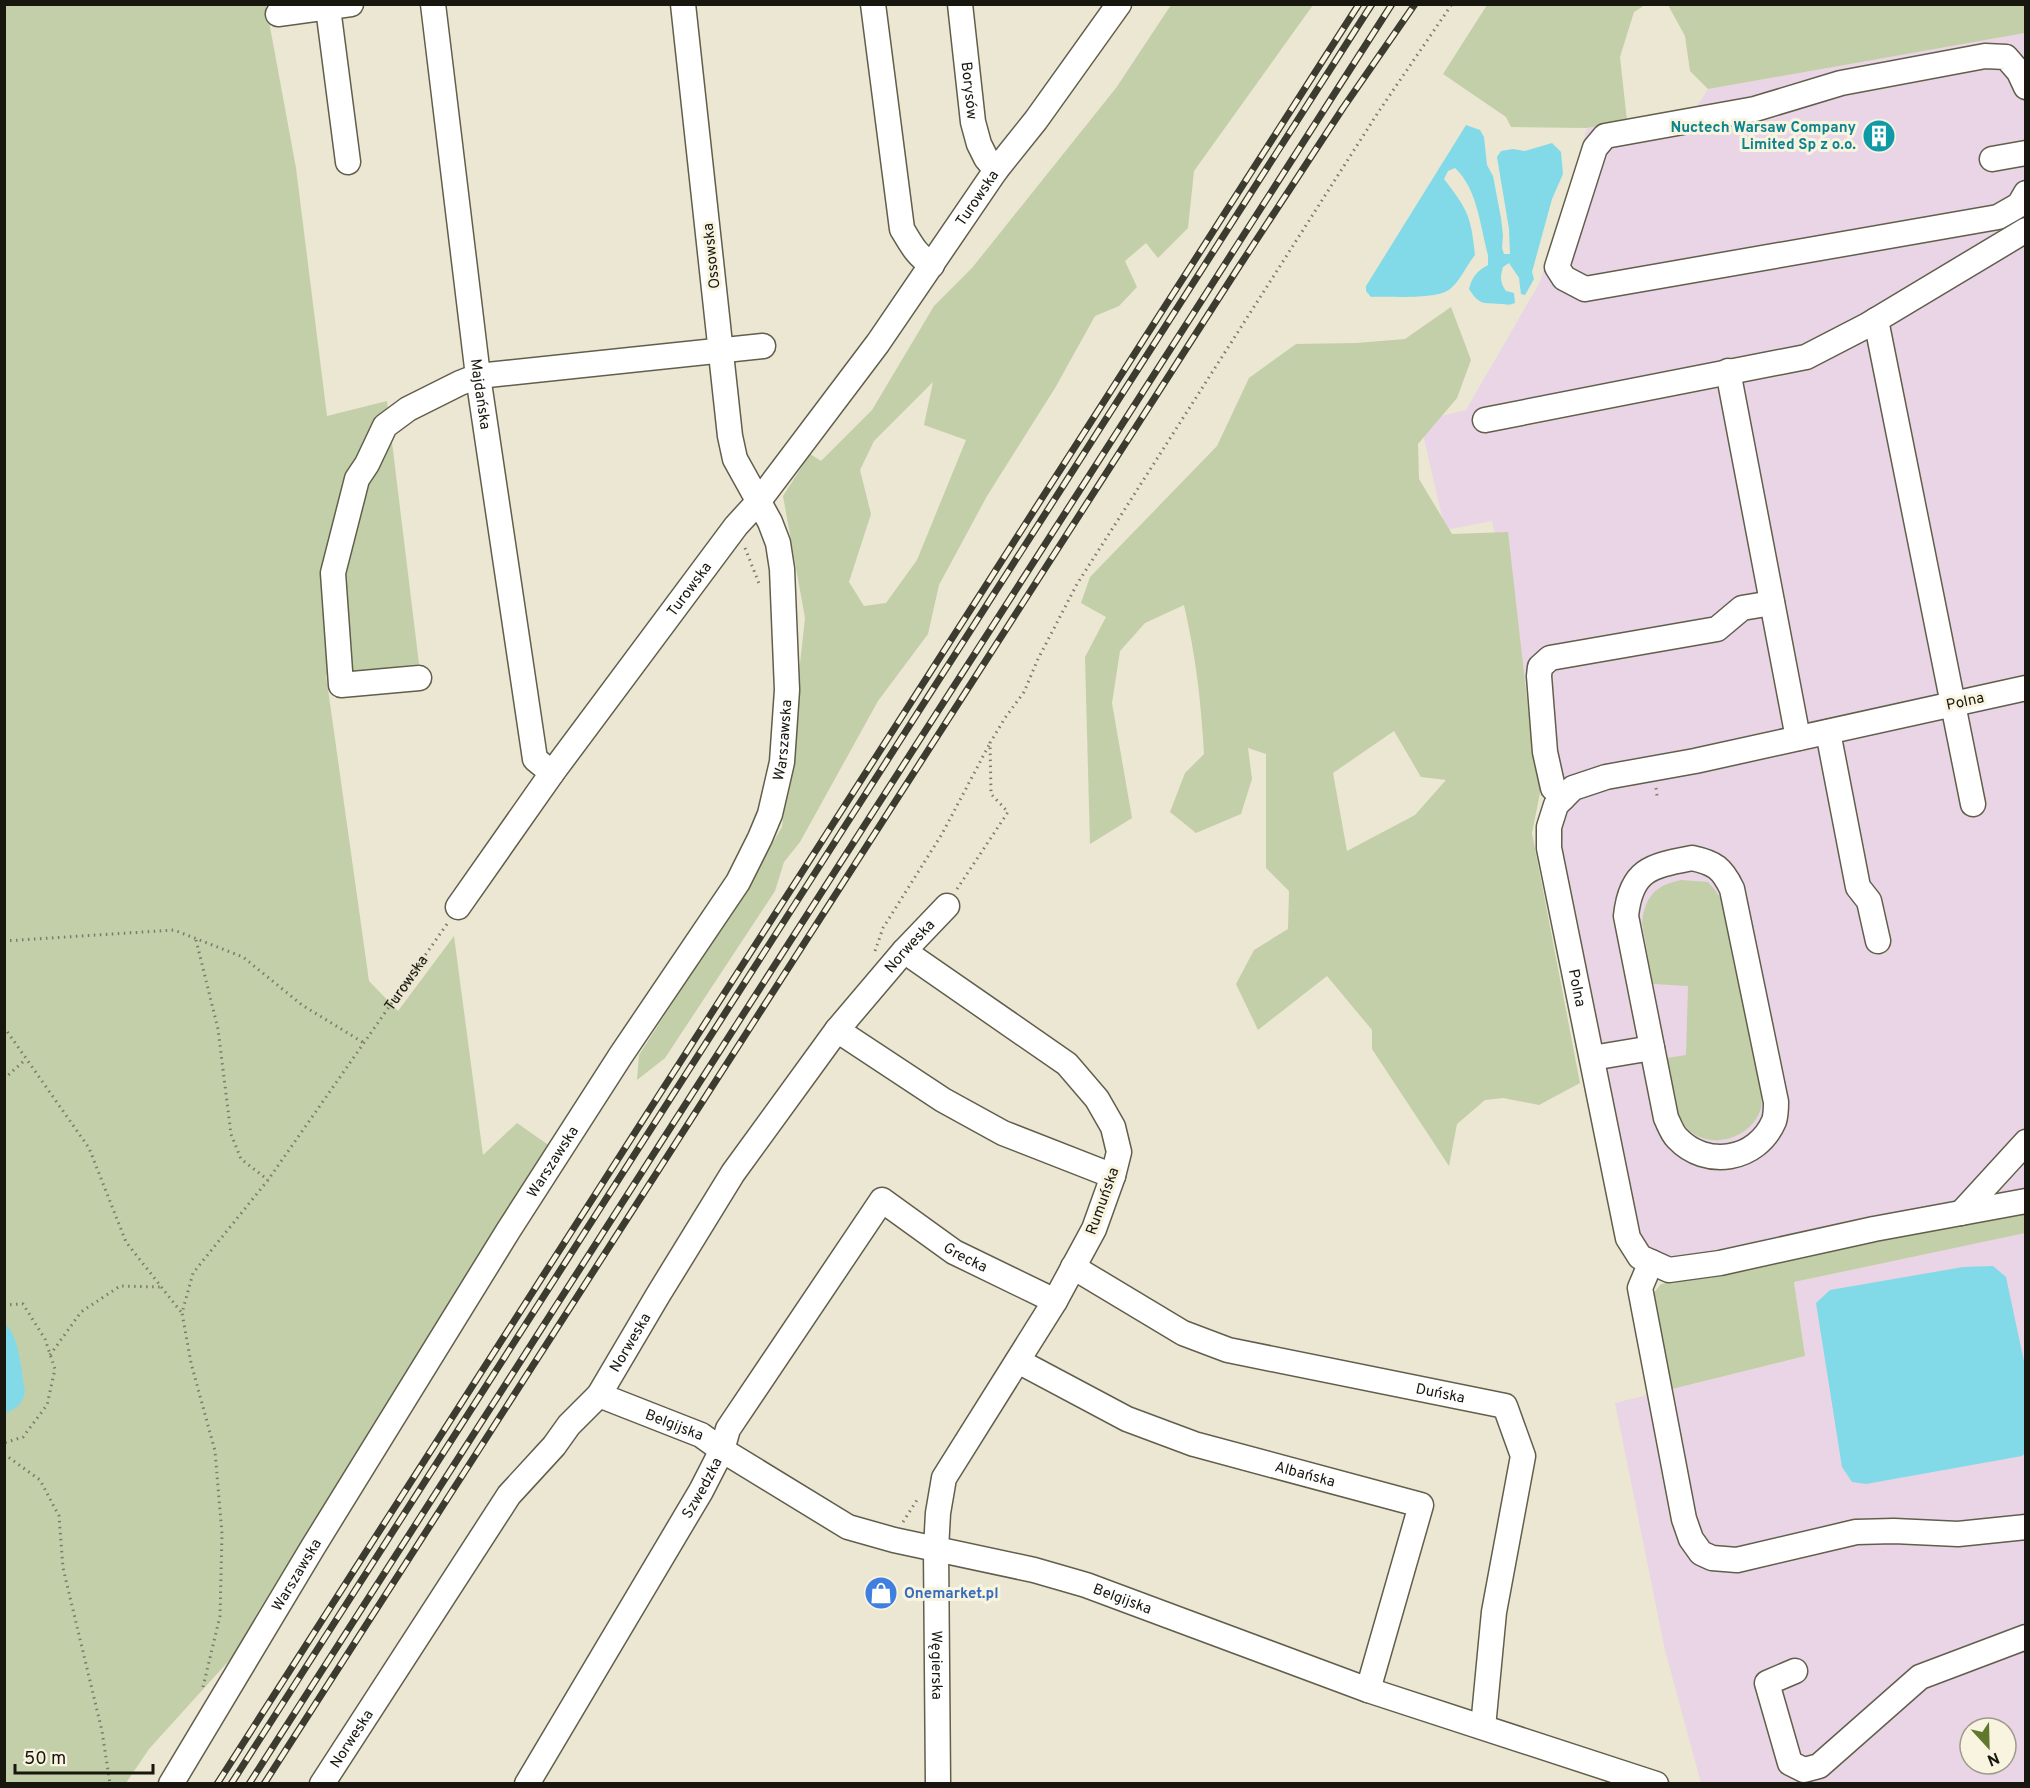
<svg xmlns="http://www.w3.org/2000/svg" width="2030" height="1788" font-family="Overpass,sans-serif">
<style>
.industrial{fill:#e9d5e5;fill-rule:evenodd}
.green{fill:#c3cfa9;fill-rule:evenodd}
.water{fill:#82dae8}
.lines{fill:none;stroke-linecap:round;stroke-linejoin:round}
.minor-casing{stroke:#625e4c;stroke-width:27}
.path{stroke:#7d7a6c;stroke-width:3;stroke-dasharray:1.5 4.5;stroke-linecap:butt}
.minor{stroke:#fff;stroke-width:24}
.rail-casing{stroke:#3c3b30;stroke-width:7}
.rail{stroke:#f8f4df;stroke-width:4.5;stroke-dasharray:14;stroke-linecap:butt}
.labels{text-anchor:middle;stroke-width:6;stroke-linejoin:round;paint-order:stroke}
.street-label{font-size:15px;fill:#18170f;stroke:#f8f4df}
.culture-label{font-size:15px;font-weight:bold;fill:#0d838f;stroke:#f8f4df;text-anchor:end}
.shop-label{font-size:15px;font-weight:bold;fill:#366cbe;stroke:#f8f4df;text-anchor:start}
</style>
<rect width="100%" height="100%" fill="#ebe7d2"/>
<!-- industrial -->
<path class="industrial" d="M2025,33V1190L1948,1209L1673,1260L1653,1251L1639,1235L1492,521L1445,530L1420,421L1466,410L1540,282L1587,128L1696,108L1708,89Z
M2025,1232V1783H1701L1665,1650L1615,1403L1805,1356L1794,1282ZM1970,1728H2006V1764H1970Z"/>
<!-- green -->
<path class="green" d="M5,5H266L296,168L327,416L387,401L419,664L326,675L369,981L398,1011L454,936L483,1155L517,1123L567,1158L312,1569L149,1749L126,1783L5,1784Z
M1171,5H1313L1194,171L1188,228L1158,258L1146,243L1125,261L1137,287L1119,306L1095,316L1055,388L987,496L939,585L928,634L878,701L800,842L784,862L775,891L665,1058L637,1080L639,1055L733,909L782,827L805,618L783,496L810,454L821,461L872,410L934,306L972,268L1116,88ZM933,382L924,425L966,440L917,560L886,603L864,606L849,582L871,514L860,470L874,441Z
M1487,5H1645L1634,12L1620,57L1627,121L1587,128L1511,127L1506,117L1443,74Z
M1668,5H2025V33L1708,89L1690,71L1685,36Z
M1451,307L1471,360L1457,398L1418,444L1419,479L1452,534L1508,532L1533,752L1545,768L1532,833L1580,1083L1539,1105L1503,1098L1485,1100L1457,1124L1449,1166L1372,1049V1030L1327,976L1258,1030L1236,984L1254,950L1288,929L1289,891L1266,868V754L1248,748L1252,779L1241,814L1196,833L1170,812L1185,773L1204,754C1201,701 1196,657 1184,605L1145,623L1120,651L1112,703L1132,818L1090,844L1085,657L1106,617L1081,603L1090,577L1217,446L1249,378L1296,344L1356,343L1405,339ZM1394,731L1421,777L1446,780L1415,815L1347,851L1333,773Z
M1681,880L1708,882L1715,890L1723,902L1762,1094C1761,1099 1762,1104 1761,1108C1752,1140 1706,1152 1685,1126C1674,1112 1670,1076 1667,1058L1686,1055L1688,986L1653,984L1642,923C1645,896 1656,885 1681,880Z
M2025,1212V1233L1794,1282L1805,1356L1668,1390L1652,1295L1661,1284Z"/>
<!-- water -->
<path class="water" d="M1466,125L1480,130L1484,137L1487,165L1493,176L1501,218L1503,235L1502,248L1504,254H1510L1509,229L1497,157L1501,151L1513,149L1525,151L1552,143L1561,152L1563,174L1552,199L1532,272L1534,279L1525,295L1521,294L1519,278L1509,263L1503,267C1500,277 1500,283 1506,291L1514,293L1515,303C1508,306 1506,304 1500,304C1483,303 1479,305 1469,289C1472,277 1477,271 1488,265V255C1480,226 1478,190 1455,168L1448,171L1444,179C1468,210 1471,216 1475,255C1466,266 1461,280 1450,289C1438,300 1389,296 1371,297L1366,291V286Z
M1993,1266L2006,1277L2025,1366V1453L2022,1456L1866,1484L1852,1482L1842,1467L1816,1303L1830,1290L1963,1267Z
M4,1324C19,1331 22,1376 25,1392C22,1405 16,1409 5,1413Z"/>
<g class="lines">
<!-- minor casing -->
<g class="minor-casing">
<g id="minor">
<path id="s2" d="M433,4L478,376L535,759L552,773"/>
<path d="M873,4L902,229C911,244 917,256 932,265"/>
<path id="s3" d="M960,4L973,122L979,144L986,158L996,170"/>
<path d="M328,8L348,162"/>
<path d="M278,14L351,4"/>
<path d="M2026,87L2019,72L2006,57L1985,56L1841,83L1755,109L1605,136L1595,148L1557,267L1564,278L1585,289L1998,217L2019,205L2026,193"/>
<path d="M1992,159L2026,153"/>
<path d="M1876,320L1973,804"/>
<path d="M1728,371L1798,738"/>
<path d="M1485,420L1806,357L1866,326L2026,230"/>
<path d="M419,678L341,685L333,573L357,479L367,464L385,426L408,409L460,383L478,376L763,346"/>
<path id="s4" d="M2026,688L1695,761L1606,777L1573,788L1556,805L1549,827V848L1628,1238L1640,1257L1669,1270L1720,1263L1874,1229L2026,1201"/>
<path d="M1828,732L1858,887L1869,901L1878,941"/>
<path d="M1563,798L1553,788L1545,752L1539,676L1540,667L1550,658L1717,629L1742,608L1772,603"/>
<path d="M1692,858C1715,863 1722,868 1732,889L1776,1102C1776,1108 1776,1115 1774,1121C1757,1161 1706,1169 1677,1138C1672,1133 1669,1124 1666,1118L1626,916C1631,869 1651,866 1692,858Z"/>
<path id="s5" d="M458,907L552,773L736,526L758,502L878,343L996,170L1036,120L1119,4"/>
<path id="s6" d="M904,951L1067,1064L1097,1099L1113,1127L1119,1152L1113,1176L1094,1229L1055,1301L944,1478L938,1513L936,1549L938,1784"/>
<path d="M837,1030L943,1100L1003,1133L1113,1176"/>
<path d="M1592,1058L1652,1048"/>
<path d="M1961,1213L2026,1142"/>
<path d="M1651,1262L1640,1288L1684,1519L1691,1539L1701,1553L1712,1558L1737,1560L1856,1532L1894,1531L1958,1534L2026,1527"/>
<path id="s7" d="M1073,1267L1183,1333L1228,1350L1505,1406L1523,1456L1494,1612L1483,1727"/>
<path id="s8" d="M1018,1361L1127,1419L1194,1444L1421,1505L1368,1690"/>
<path id="s9" d="M599,1395L701,1435L722,1450L848,1527L894,1540L1034,1570L1086,1585L1368,1690L1656,1784"/>
<path d="M1795,1671L1767,1683L1790,1763L1804,1770L1819,1766L1920,1677L2026,1637"/>
<path id="s10" d="M171,1784L313,1547L508,1231L621,1055L738,882L760,838L770,814L782,762L787,690L782,569L778,543L770,522L735,459L730,436L683,4"/>
<path id="s11" d="M322,1784L509,1495L554,1446L569,1425L599,1395L658,1295L733,1173L837,1030L904,951L947,906"/>
<path id="s12" d="M527,1784L701,1491L722,1450L728,1429L882,1200L954,1252L1055,1301"/>
</g>
</g>
<!-- path -->
<g class="path">
<path d="M745,548L760,586"/>
<path d="M1656,788L1657,796"/>
<path d="M957,889L1008,812L991,794L990,743L1005,718L1024,692L1038,659L1077,584L1379,111L1452,4"/>
<path d="M196,940L218,1029L231,1134L241,1159L268,1180"/>
<path d="M4,941L174,930L243,957L302,1005L364,1043"/>
<path d="M875,951L883,928L942,834L989,745"/>
<path d="M4,1027L89,1148L126,1242L181,1312"/>
<path d="M4,1079L26,1059"/>
<path d="M4,1305L23,1304L45,1339L55,1369L47,1405L23,1437L4,1443"/>
<path d="M50,1355L81,1312L120,1286L161,1287"/>
<path d="M4,1454L40,1480L59,1516L63,1568L102,1731L110,1784"/>
<path d="M903,1522L917,1500"/>
<path id="s1" d="M203,1687L220,1616L222,1534L215,1451L191,1363L182,1313L193,1273L268,1180L447,924"/>
</g>
<!-- minor -->
<use href="#minor" class="minor"/>
<!-- rail casing -->
<g class="rail-casing">
<path id="rail" d="M217,1784L1359,4
M231,1784L1372,4
M249,1784L1392,4
M264,1784L1240,265L1343,108L1415,4"/>
</g>
<!-- rail -->
<use href="#rail" class="rail"/>
</g>
<!-- icons -->
<defs>
<g id="building-disc" transform="scale(1.725)"><circle r="9.5" fill="#0f9aa8" stroke="#f8f4df"/><path d="M-4-6H4V6H1V3H-1V6H-4ZM-2.5-4.3h1.7v1.8h-1.7ZM.8-4.3h1.7v1.8H.8ZM-2.5-1h1.7V.8h-1.7ZM.8-1h1.7V.8H.8Z" fill="#fff"/></g>
<g id="shop-disc" transform="scale(1.725)"><circle r="9.5" fill="#3f7fe0" stroke="#f8f4df"/><path d="M-5-2.5h2.3a2.7 3.5 0 0 1 5.4 0H5L5.5 6h-11ZM-1.5-2.5h3a1.5 2.3 0 0 0-3 0Z" fill="#fff"/></g>
</defs>
<g fill-rule="evenodd">
<use href="#building-disc" x="1879" y="136"/>
<use href="#shop-disc" x="881" y="1593"/>
</g>
<g class="labels">
<!-- street labels -->
<g class="street-label">
<text dy="5" stroke="none"><textPath href="#s3" startOffset="87">Borysów</textPath></text>
<text dy="5" stroke="none"><textPath href="#s5" startOffset="879">Turowska</textPath></text>
<text transform="translate(711 256) rotate(-96)" y="5">Ossowska</text>
<text dy="5" stroke="none"><textPath href="#s2" startOffset="393">Majdańska</textPath></text>
<text dy="5" stroke="none"><textPath href="#s5" startOffset="393">Turowska</textPath></text>
<text transform="translate(1965 701) rotate(-12)" y="5">Polna</text>
<text dy="5" stroke="none"><textPath href="#s10" startOffset="1216">Warszawska</textPath></text>
<text dy="5" stroke="none"><textPath href="#s11" startOffset="1026">Norweska</textPath></text>
<text dy="5" stroke="none"><textPath href="#s1" startOffset="782">Turowska</textPath></text>
<text dy="5" stroke="none"><textPath href="#s4" startOffset="675">Polna</textPath></text>
<text dy="5" stroke="none"><textPath href="#s10" startOffset="730">Warszawska</textPath></text>
<text transform="translate(1102 1201) rotate(-70)" y="5">Rumuńska</text>
<text dy="5" stroke="none"><textPath href="#s12" startOffset="786">Grecka</textPath></text>
<text dy="5" stroke="none"><textPath href="#s11" startOffset="540">Norweska</textPath></text>
<text dy="5" stroke="none"><textPath href="#s7" startOffset="393">Duńska</textPath></text>
<text dy="5" stroke="none"><textPath href="#s9" startOffset="81">Belgijska</textPath></text>
<text dy="5" stroke="none"><textPath href="#s8" startOffset="310">Albańska</textPath></text>
<text dy="5" stroke="none"><textPath href="#s12" startOffset="344">Szwedzka</textPath></text>
<text dy="5" stroke="none"><textPath href="#s10" startOffset="244">Warszawska</textPath></text>
<text dy="5" stroke="none"><textPath href="#s9" startOffset="567">Belgijska</textPath></text>
<text dy="5" stroke="none"><textPath href="#s6" startOffset="862">Węgierska</textPath></text>
<text dy="5" stroke="none"><textPath href="#s11" startOffset="54">Norweska</textPath></text>
</g>
<!-- culture labels -->
<g class="culture-label">
<text x="1856" y="132">Nuctech Warsaw Company<tspan x="1856" dy="17">Limited Sp z o.o.</tspan></text>
</g>
<!-- shop labels -->
<g class="shop-label">
<text x="904" y="1598">Onemarket.pl</text>
</g>
</g>
<!-- border -->
<rect width="2030" height="1788" fill="none" stroke="#18170f" stroke-width="12"/>
<!-- north arrow -->
<g transform="translate(1988 1746) rotate(158)"><circle r="28" fill="#f8f4df" stroke="#9e9c8c" stroke-width="1.5"/>
<path d="M0-4.5L10 22L0 15L-10 22Z" fill="#5f782b"/>
<text y="-9" font-size="16" font-weight="bold" text-anchor="middle" fill="#18170f">N</text>
</g>
<!-- scale -->
<path d="M15 1764v9h138v-9" fill="none" stroke="#18170f" stroke-width="3"/>
<text x="24" y="1764" font-size="18" fill="#18170f" stroke="#f8f4df" stroke-width="4.5" paint-order="stroke">50 m</text>
</svg>
